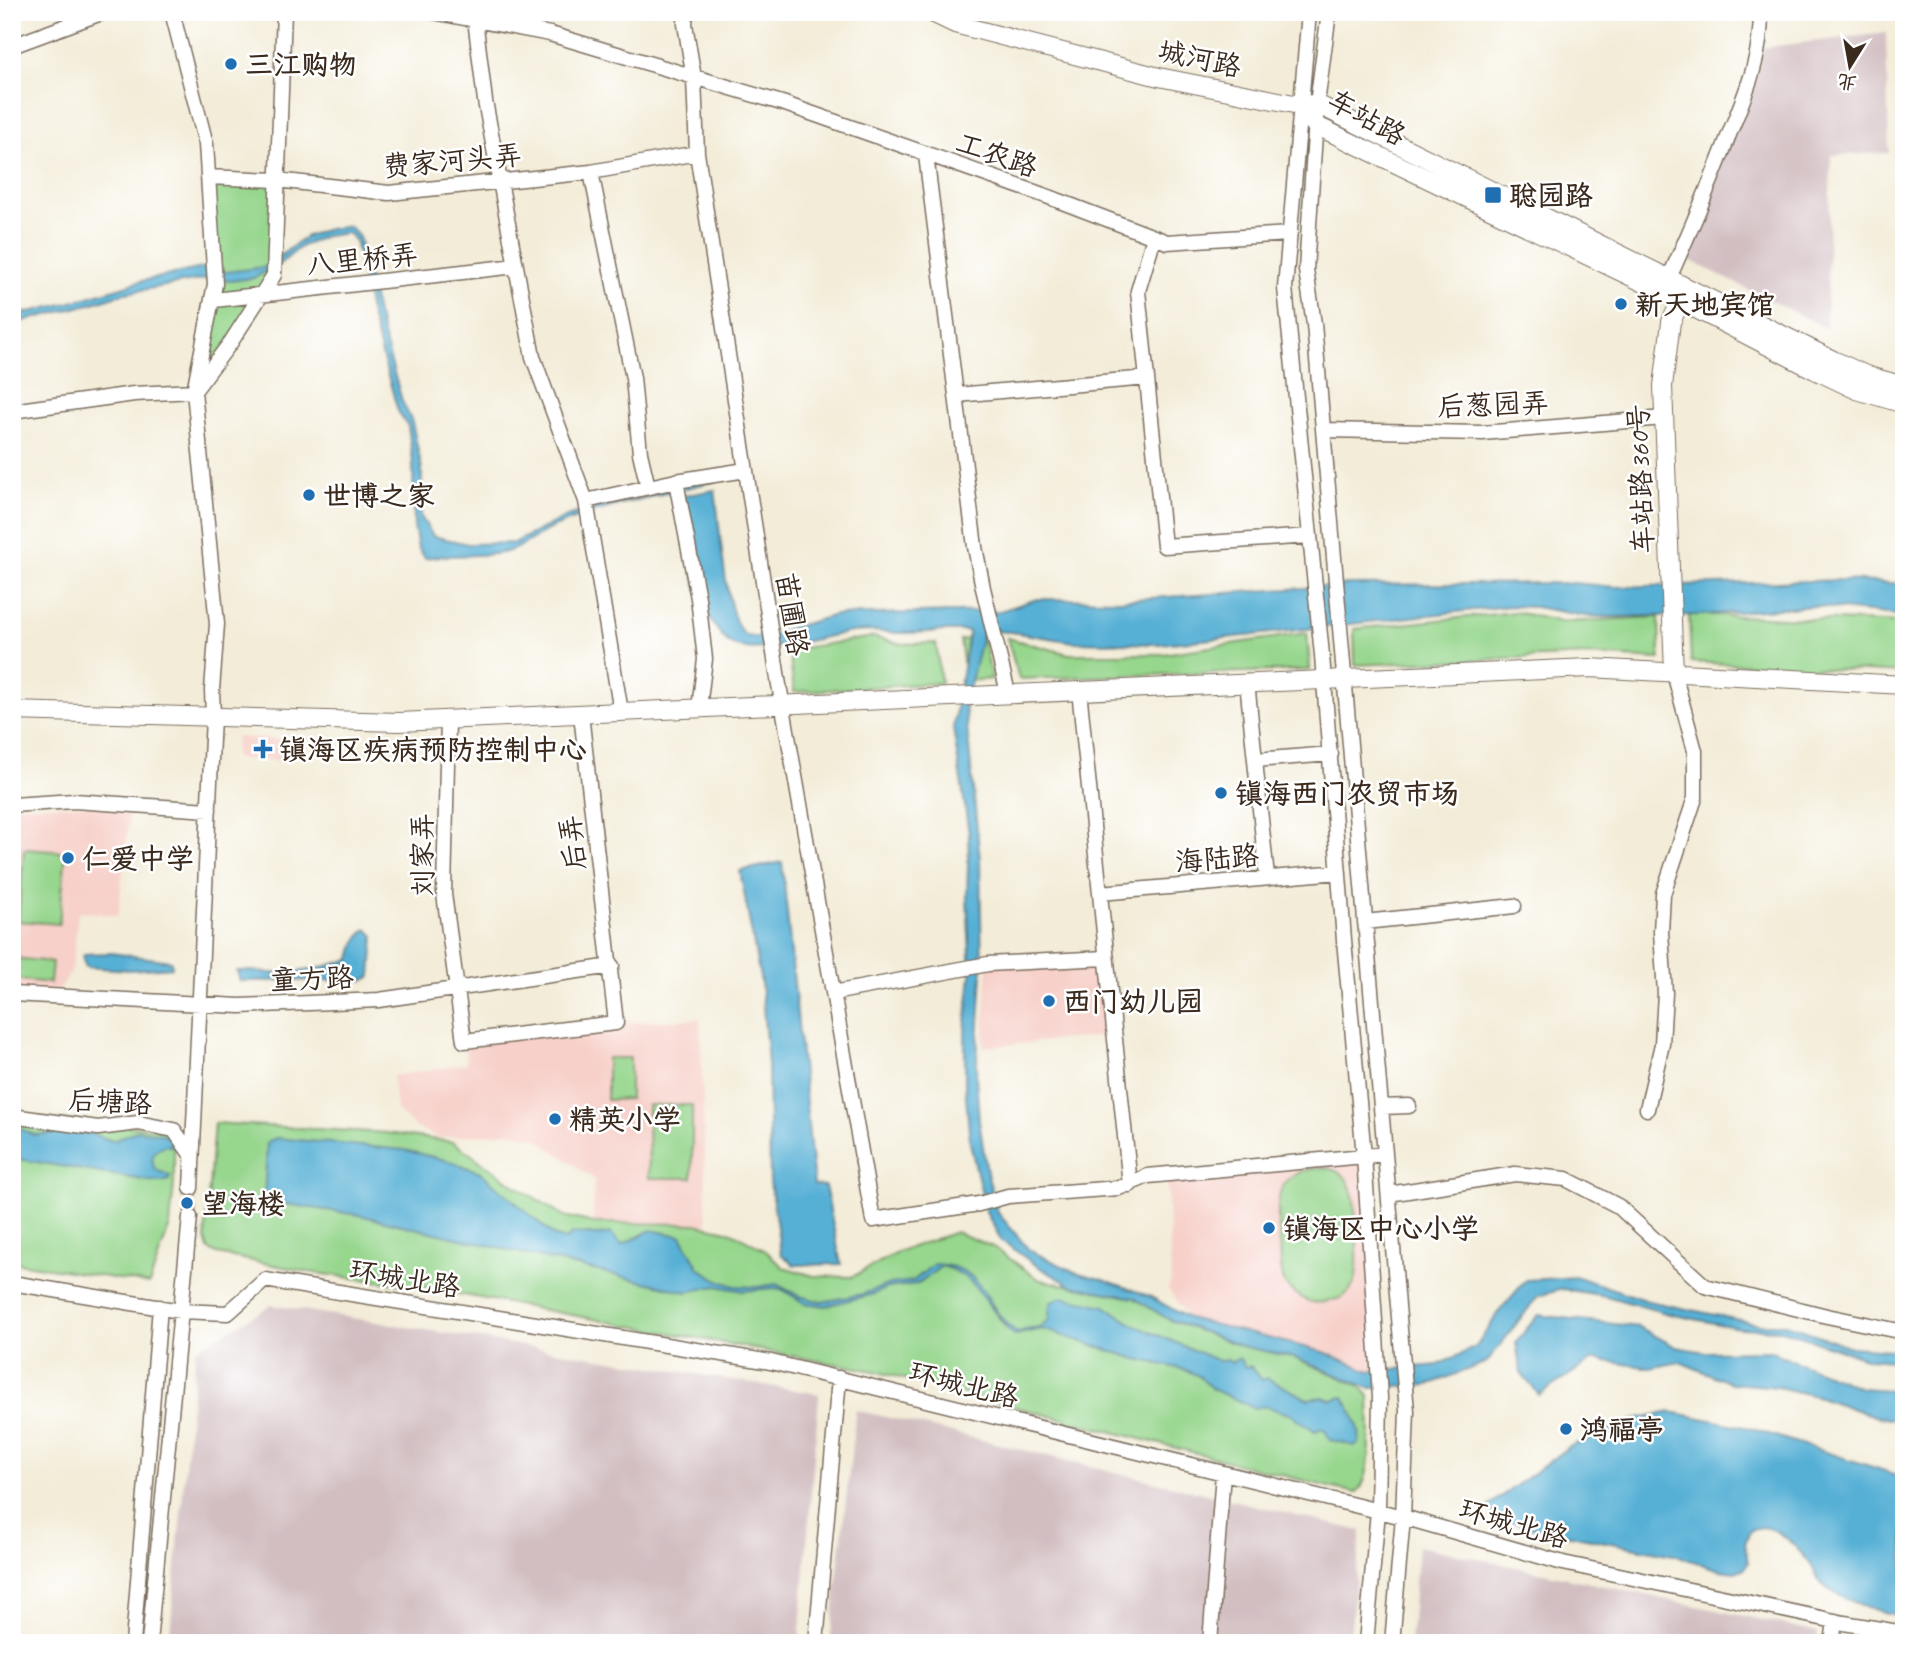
<svg xmlns="http://www.w3.org/2000/svg" width="1916" height="1655" font-family="Caveat,'LXGW WenKai TC',sans-serif">
<style>
.built{fill:#f7d0c9}
.industrial{fill:#d2bec1}
.green{fill:#96d68d;stroke:#688056;stroke-width:2}
.water{fill:#57b0d5;stroke:#496d7a;stroke-width:2}
.lines{fill:none;stroke-linecap:round;stroke-linejoin:round}
.minor-tunnel{stroke:#cec5b3;stroke-width:14;stroke-dasharray:14 7;stroke-linecap:butt}
.minor-casing{stroke:#7b6e5f;stroke-width:17}
.major-casing{stroke:#7b6e5f;stroke-width:20}
.minor{stroke:#fff;stroke-width:14}
.major{stroke:#fff;stroke-width:18}
.poi-dot{fill:#1f6fb2;stroke:#fff;stroke-width:2.5}
.labels{text-anchor:middle;stroke-width:5;stroke-linejoin:round;paint-order:stroke}
.street-label{font-size:28px;fill:#3b2a1e;stroke:#fff}
.poi-label{font-size:28px;font-weight:bold;fill:#3b2a1e;stroke:#fff;text-anchor:start}
</style>
<rect width="100%" height="100%" fill="#fff"/>
<filter id="ink" filterUnits="userSpaceOnUse"><feTurbulence type="fractalNoise" baseFrequency=".0143" numOctaves="2"/><feDisplacementMap in="SourceGraphic" scale="14" xChannelSelector="R" yChannelSelector="G"/><feConvolveMatrix kernelMatrix="1 2 1 2 8 2 1 2 1" color-interpolation-filters="sRGB"/></filter>
<filter id="wash" filterUnits="userSpaceOnUse"><feTurbulence type="fractalNoise" baseFrequency=".00686" numOctaves="4" result="noise"/><feDisplacementMap in="SourceGraphic" scale="28" xChannelSelector="R" yChannelSelector="G"/><feGaussianBlur stdDeviation="1.57" result="paint"/><feColorMatrix in="noise" values="0 0 0 0 0 0 0 0 0 0 0 0 0 0 0 0 0 1.4 0 .05"/><feComposite in="paint" operator="in"/></filter>
<g filter="url(#wash)">
<rect width="100%" height="100%" fill="#f3ecd8"/>
<!-- built -->
<path class="built" d="M236,737L292,740L291,761L235,758Z
M12,805H130L118,916L78,911L72,970L56,996L12,994Z
M1106,958L1114,1035L983,1047L988,964Z
M700,1019L707,1226L696,1224L593,1223L594,1179L538,1139L511,1132L439,1138L417,1128L396,1110L393,1076L467,1064L464,1041L616,1023Z
M1364,1156L1378,1369L1369,1371L1324,1352L1188,1318L1168,1289L1171,1280L1167,1175Z"/>
<!-- industrial -->
<path class="industrial" d="M1886,33L1889,153L1831,155L1826,328L1679,255L1759,48Z
M272,1305L819,1394L799,1643H169L196,1349Z
M856,1410L1361,1531L1349,1643H830Z
M1418,1546L1818,1632L1817,1643H1410Z"/>
<!-- green -->
<path class="green" d="M208,177L277,180L274,275L194,391L214,300Z
M1515,612L1563,622L1659,617L1660,659L1588,655L1355,665L1354,629Z
M1689,614L1904,623V673L1691,662Z
M1307,633L1310,670L1019,679L1007,638L1069,654H1163Z
M873,637L902,644L936,643L941,683L794,692L789,650Z
M983,637L992,679L966,681L960,640Z
M24,849L66,852L59,924L18,921Z
M12,958L52,962L50,983L12,979Z
M607,1058H630V1099L607,1100Z
M648,1105H692V1178H649Z
M12,1116L174,1130V1183L170,1225L149,1284L12,1262Z
M214,1123L387,1133L453,1142L516,1186L564,1216L593,1223L696,1224L732,1232L766,1251L783,1267L814,1276L852,1277L900,1251L956,1232L993,1247L1040,1280L1134,1298L1168,1319L1241,1346L1293,1357L1360,1386L1369,1396C1369,1422 1375,1474 1357,1493L1333,1488L874,1371L426,1288L309,1272L217,1254L208,1249L205,1239Z
M1324,1167C1335,1170 1345,1173 1349,1184C1356,1198 1355,1216 1356,1231C1357,1257 1365,1297 1329,1301C1325,1302 1318,1303 1313,1302C1303,1301 1288,1290 1284,1281C1280,1271 1281,1254 1280,1244C1277,1201 1270,1172 1324,1167Z"/>
<!-- water -->
<path class="water" d="M349,226L359,237L377,314L402,401L412,422L422,469L421,517L433,536L468,544L514,543L567,516L600,506L644,497L720,470L716,481C664,494 601,506 554,527C537,534 523,548 506,552C479,558 452,553 425,558L418,548L414,527L413,462L408,426L398,411L371,316L355,240L348,233L325,236L302,246L281,263L254,278L230,281L205,279L125,293L90,304L12,324V316L72,302L138,282L206,267L226,272L265,267L307,236L328,229Z
M715,490C719,516 725,621 744,634C754,641 778,634 787,629L835,615L1000,611L1037,599L1120,600L1348,585L1573,583L1615,587L1845,580L1904,584V616L1814,606L1701,615L1609,617L1585,616L1535,607L1509,606L1235,637L1158,644L1074,642L1011,632L983,631L965,706L980,859L982,973L976,1077L979,1120L987,1173L998,1213L1029,1250L1075,1272L1108,1281L1149,1296L1188,1318L1324,1352L1369,1371L1438,1365L1476,1347L1501,1309L1526,1280L1578,1277L1648,1301L1759,1324H1786L1851,1347L1904,1351V1362L1868,1359L1782,1330L1739,1328L1669,1314L1606,1296L1563,1289L1538,1296L1487,1362L1428,1385L1369,1388L1293,1357L1241,1346L1168,1319L1134,1298L1072,1286L1037,1266L1001,1240L986,1212L970,1143L965,1085V1031L971,976L967,896L969,833L953,728L969,631C946,630 923,633 900,633C884,632 868,630 852,632C824,635 748,661 727,641C690,604 689,544 681,496Z
M782,862L814,1185L825,1186L841,1264L794,1265L781,1254L770,1182L768,1064L761,983L740,871Z
M367,929L374,936L371,977L364,980L240,981L237,971C249,970 258,972 270,973C297,975 325,967 351,959C354,947 356,937 367,929Z
M111,953L171,961L172,967L130,970L86,967L83,960L84,954Z
M12,1125L34,1135L71,1132L92,1134L113,1141L138,1130L168,1135L172,1146C157,1144 148,1155 155,1169L170,1176L169,1180L162,1182L149,1181L12,1158Z
M276,1138L405,1150L449,1161L480,1172L556,1237L567,1240L570,1235C587,1230 592,1239 610,1233L622,1245L651,1230L681,1236L699,1268L720,1281L735,1286L757,1287L776,1284L799,1296L822,1302L863,1294L890,1284L913,1281L934,1264C988,1265 983,1310 1017,1332L1040,1327L1049,1319L1050,1303L1061,1297L1105,1306L1134,1325L1219,1361L1229,1360L1231,1363L1239,1358L1245,1367L1251,1366L1262,1380L1267,1378L1308,1399L1323,1397L1331,1400L1344,1397C1351,1412 1362,1426 1359,1443L1355,1446L1330,1440L1326,1432L1322,1428L1315,1431L1292,1415L1264,1406L1254,1408L1212,1389L1199,1376L1186,1370L1133,1358L1042,1329L1015,1335C1006,1330 1003,1323 996,1314C979,1291 971,1275 942,1266L917,1284L888,1288L874,1294L825,1306L804,1303L783,1290L774,1288L743,1291L716,1286L687,1292L359,1215L264,1201L267,1142Z
M1538,1315L1639,1327L1676,1347L1706,1352L1770,1351L1861,1388L1904,1391V1422L1874,1416L1816,1396L1778,1387L1731,1383L1680,1362L1650,1368L1594,1359L1539,1395L1521,1373L1516,1342Z
M1671,1412L1750,1428L1904,1477V1615C1884,1615 1837,1598 1822,1584C1817,1579 1815,1571 1811,1565C1798,1548 1773,1518 1750,1530L1745,1544L1748,1563L1743,1569L1735,1572L1719,1570L1678,1556L1534,1528L1510,1521L1490,1511L1488,1508L1491,1504L1569,1447L1639,1418Z"/>
</g>
<g filter="url(#ink)">
<g class="lines">
<!-- minor-tunnel -->
<path class="minor-tunnel" d="M190,1217L191,1188"/>
<!-- minor casing -->
<g class="minor-casing">
<path id="minor" d="M433,12L550,34L785,104L1049,197L1167,242L1289,234
M686,12L685,24L694,78L697,153L750,497L778,679L873,1220L979,1204L1008,1196L1119,1188L1148,1176L1385,1154
M1309,12L1285,288L1322,655L1344,940L1364,1156L1380,1397L1378,1511L1366,1643
M1329,12L1317,104L1306,270L1314,324L1407,1411L1403,1517L1392,1643
M475,19L485,101L533,357L586,501L621,712
M532,30L534,12
M12,46L104,12
M926,155L975,547L983,588L1008,693
M591,172L633,378L640,453L648,487
M208,177L277,180L389,193L591,172L697,153
M1154,237L1138,291L1164,546L1310,536
M1665,287C1688,236 1710,185 1730,132C1747,90 1761,59 1761,12
M214,300L516,266
M957,395L1147,378
M12,411L134,394L194,391L215,284L206,144L172,12
M1323,430L1482,433L1664,418
M676,481L698,598L705,659L699,708
M586,501L676,481L746,470
M1247,682L1267,878
M1079,690L1130,1185
M448,720L444,894L464,1041L616,1023L581,714
M1255,760L1331,754
M12,805L74,801L209,810
M1100,893L1339,872
M1365,922L1514,906
M833,993L988,964L1106,958
M12,994L240,1006L379,1000L612,966
M1382,1107L1409,1106
M1647,1109L1662,1044L1665,993L1661,932L1663,894L1695,798V751L1674,673
M12,1116L98,1128L138,1123L174,1130L192,1156
M191,1188L213,717L212,690L217,624L194,391L231,342L274,275L284,12
M1389,1194L1515,1174L1566,1179L1618,1206L1705,1286L1827,1316L1904,1332
M12,1283L180,1311L228,1313L265,1280L771,1362L1403,1517L1563,1563L1844,1623L1904,1633
M133,1643L160,1307
M149,1643L190,1217
M816,1643L839,1378
M1210,1643L1223,1473
M1832,1643L1835,1621"/>
</g>
<!-- major casing -->
<g class="major-casing">
<path id="major" d="M930,12L955,24L1159,77L1299,105L1317,104L1833,360L1868,376L1904,386
M1299,105L1315,125L1663,292L1815,370L1857,390L1904,404
M1674,673L1663,386L1671,322L1685,291
M12,711L399,722L1589,668L1904,685"/>
</g>
<!-- minor -->
<use href="#minor" class="minor"/>
<!-- major -->
<use href="#major" class="major"/>
</g>
</g>
<!-- markers -->
<g class="poi-dot">
<circle cx="231" cy="64" r="7"/>
<rect x="1484" y="186" width="18" height="18" rx="3.5"/>
<circle cx="1621" cy="304" r="7"/>
<circle cx="309" cy="495" r="7"/>
<path d="M259.5 738.5h7v7h7v7h-7v7h-7v-7h-7v-7h7z"/>
<circle cx="1221" cy="793" r="7"/>
<circle cx="68" cy="858" r="7"/>
<circle cx="1049" cy="1001" r="7"/>
<circle cx="555" cy="1119" r="7"/>
<circle cx="187" cy="1203" r="7"/>
<circle cx="1269" cy="1228" r="7"/>
<circle cx="1566" cy="1429" r="7"/>
</g>
<g class="labels">
<!-- street labels -->
<g class="street-label">
<text transform="translate(1200 58) rotate(12)" y="10">城河路</text>
<text transform="translate(1367 117) rotate(29)" y="10">车站路</text>
<text transform="translate(997 154) rotate(19)" y="10">工农路</text>
<text transform="translate(452 160) rotate(-5)" y="10">费家河头弄</text>
<text transform="translate(362 259) rotate(-6)" y="10">八里桥弄</text>
<text transform="translate(1493 404) rotate(-2)" y="10">后葱园弄</text>
<text transform="translate(1640 479) rotate(-92)" y="10">车站路360号</text>
<text transform="translate(793 614) rotate(81)" y="10">苗圃路</text>
<text transform="translate(572 843) rotate(-97)" y="10">后弄</text>
<text transform="translate(422 855) rotate(-90)" y="10">刘家弄</text>
<text transform="translate(1217 858) rotate(-5)" y="10">海陆路</text>
<text transform="translate(312 978) rotate(-2)" y="10">童方路</text>
<text transform="translate(110 1101) rotate(3)" y="10">后塘路</text>
<text transform="translate(405 1278) rotate(9)" y="10">环城北路</text>
<text transform="translate(964 1384) rotate(14)" y="10">环城北路</text>
<text transform="translate(1514 1523) rotate(16)" y="10">环城北路</text>
</g>
<!-- poi labels -->
<g class="poi-label">
<text x="245" y="74">三江购物</text>
<text x="1509" y="205">聪园路</text>
<text x="1635" y="314">新天地宾馆</text>
<text x="323" y="505">世博之家</text>
<text x="279" y="759">镇海区疾病预防控制中心</text>
<text x="1235" y="803">镇海西门农贸市场</text>
<text x="82" y="868">仁爱中学</text>
<text x="1063" y="1011">西门幼儿园</text>
<text x="569" y="1129">精英小学</text>
<text x="201" y="1213">望海楼</text>
<text x="1283" y="1238">镇海区中心小学</text>
<text x="1580" y="1439">鸿福亭</text>
</g>
</g>
<!-- margin -->
<rect width="1916" height="1655" fill="none" stroke="#fff" stroke-width="42"/>
<!-- north arrow -->
<g transform="translate(1850 66) rotate(191)" stroke="#ffffff" stroke-width="5" paint-order="stroke">
<path d="M0-5L12 26L0 18L-12 26Z" fill="#3b2a1e"/>
<text y="-10" font-size="19" font-weight="bold" text-anchor="middle" fill="#3b2a1e">北</text>
</g>
</svg>
